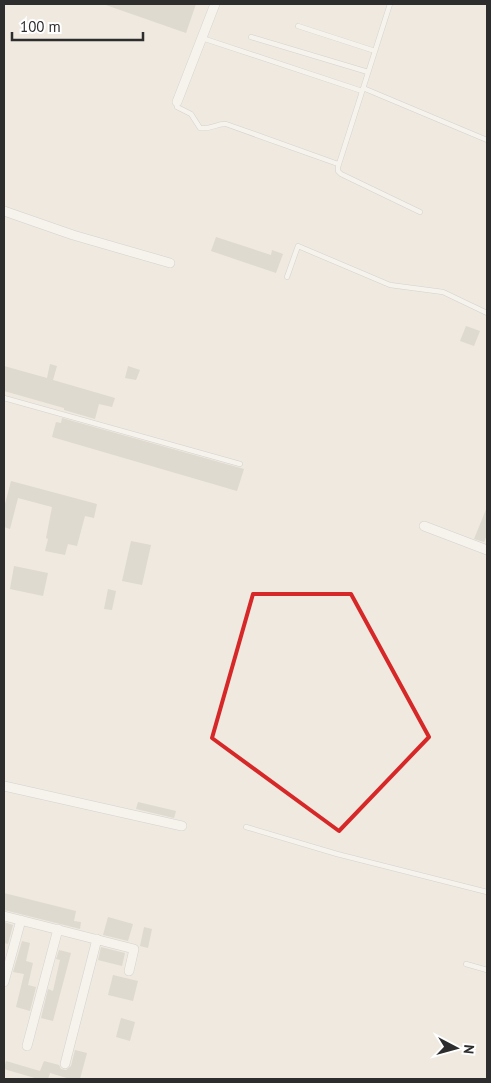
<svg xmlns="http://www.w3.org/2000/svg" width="491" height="1083" font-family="'PT Sans',sans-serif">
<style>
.building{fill:#cbc7bd}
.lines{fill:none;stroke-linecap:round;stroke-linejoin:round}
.service-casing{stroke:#b3b5c2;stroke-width:5.5}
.minor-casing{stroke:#b3b5c2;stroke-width:10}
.service{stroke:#fff;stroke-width:4.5}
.minor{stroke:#fff;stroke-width:9}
.marked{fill:none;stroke:#d62828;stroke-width:4;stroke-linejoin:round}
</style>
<rect width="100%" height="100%" fill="#efe9df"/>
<!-- building -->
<path class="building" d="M103,4H196L186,33Z
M216,237L271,255L272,250L283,254L276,273L211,251Z
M466,326L480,331L474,346L460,341Z
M50,364L57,366L53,380L115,398L112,407L99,404L95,419L64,410V408L4,391V366L47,378Z
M128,366L140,370L136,380L125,378Z
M62,418L244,469L237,491L52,437L56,422L61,423Z
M11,481L97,504L94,518L85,516L77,546L68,544L65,555L45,551L48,539L46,538L52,507L18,498L10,529L4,527V504H5Z
M487,507V535L484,542L474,539Z
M131,541L151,545L142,585L122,581Z
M14,566L48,573L43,596L10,589Z
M108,589L116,591L112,610L104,609Z
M138,802L176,811L174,818L136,809Z
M4,893L76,911L74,921L81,922L80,929L4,910Z
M108,917L133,924L128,941L103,935Z
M4,922L13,925L8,944L4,943Z
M144,927L152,929L148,948L140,946Z
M22,941L30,943L26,961L33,963L28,985L36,987L30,1011L16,1007L24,974L13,972Z
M101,947L125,953L122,966L98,960Z
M59,950L71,953L53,1021L41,1018L48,989L53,991L60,960L56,959Z
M113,975L138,981L133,1001L108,995Z
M121,1018L135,1022L130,1041L116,1037Z
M75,1050L87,1053L80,1079H70L50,1073L48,1079H38L4,1069L6,1061L40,1071L44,1061L59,1065L61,1069L66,1070L71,1066Z"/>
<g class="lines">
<!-- service casing -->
<g class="service-casing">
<path id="service" d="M390,4L338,167V171L341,174L420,212
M298,26L375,51
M251,37L368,72
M202,38L362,91
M363,88L487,140
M177,103V107L191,114L200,128C211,130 217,123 226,124L338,164
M287,277L298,246L390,285L443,292L487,313
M4,398L240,464
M246,827L337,854L487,892
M466,964L487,970"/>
</g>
<!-- minor casing -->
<g class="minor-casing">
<path id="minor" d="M177,102L215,4
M4,211L73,235L170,263
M424,526L487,550
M4,786L182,826
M4,916L134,949L129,971
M4,982L21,920
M27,1046L58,929
M65,1064L97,939"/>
</g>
<!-- service -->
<use href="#service" class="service"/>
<!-- minor -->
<use href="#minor" class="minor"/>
</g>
<!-- marked area -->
<path d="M0 0H491V1083H0ZM253,594H351L429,737L339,831L212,738Z" fill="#efe9df" fill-opacity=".55" fill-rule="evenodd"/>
<path class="marked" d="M253,594H351L429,737L339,831L212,738Z"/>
<!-- border -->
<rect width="491" height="1083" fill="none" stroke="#2d2d2d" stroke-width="10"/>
<!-- north arrow -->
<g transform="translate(456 1048) rotate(96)" stroke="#ffffff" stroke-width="4" paint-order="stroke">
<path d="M0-4L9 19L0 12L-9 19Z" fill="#2d2d2d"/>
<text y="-8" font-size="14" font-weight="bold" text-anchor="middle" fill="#2d2d2d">N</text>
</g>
<!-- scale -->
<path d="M12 32v8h131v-8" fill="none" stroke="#2d2d2d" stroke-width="2.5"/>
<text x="20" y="32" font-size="15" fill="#2d2d2d" stroke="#ffffff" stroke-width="4" paint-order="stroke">100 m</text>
</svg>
